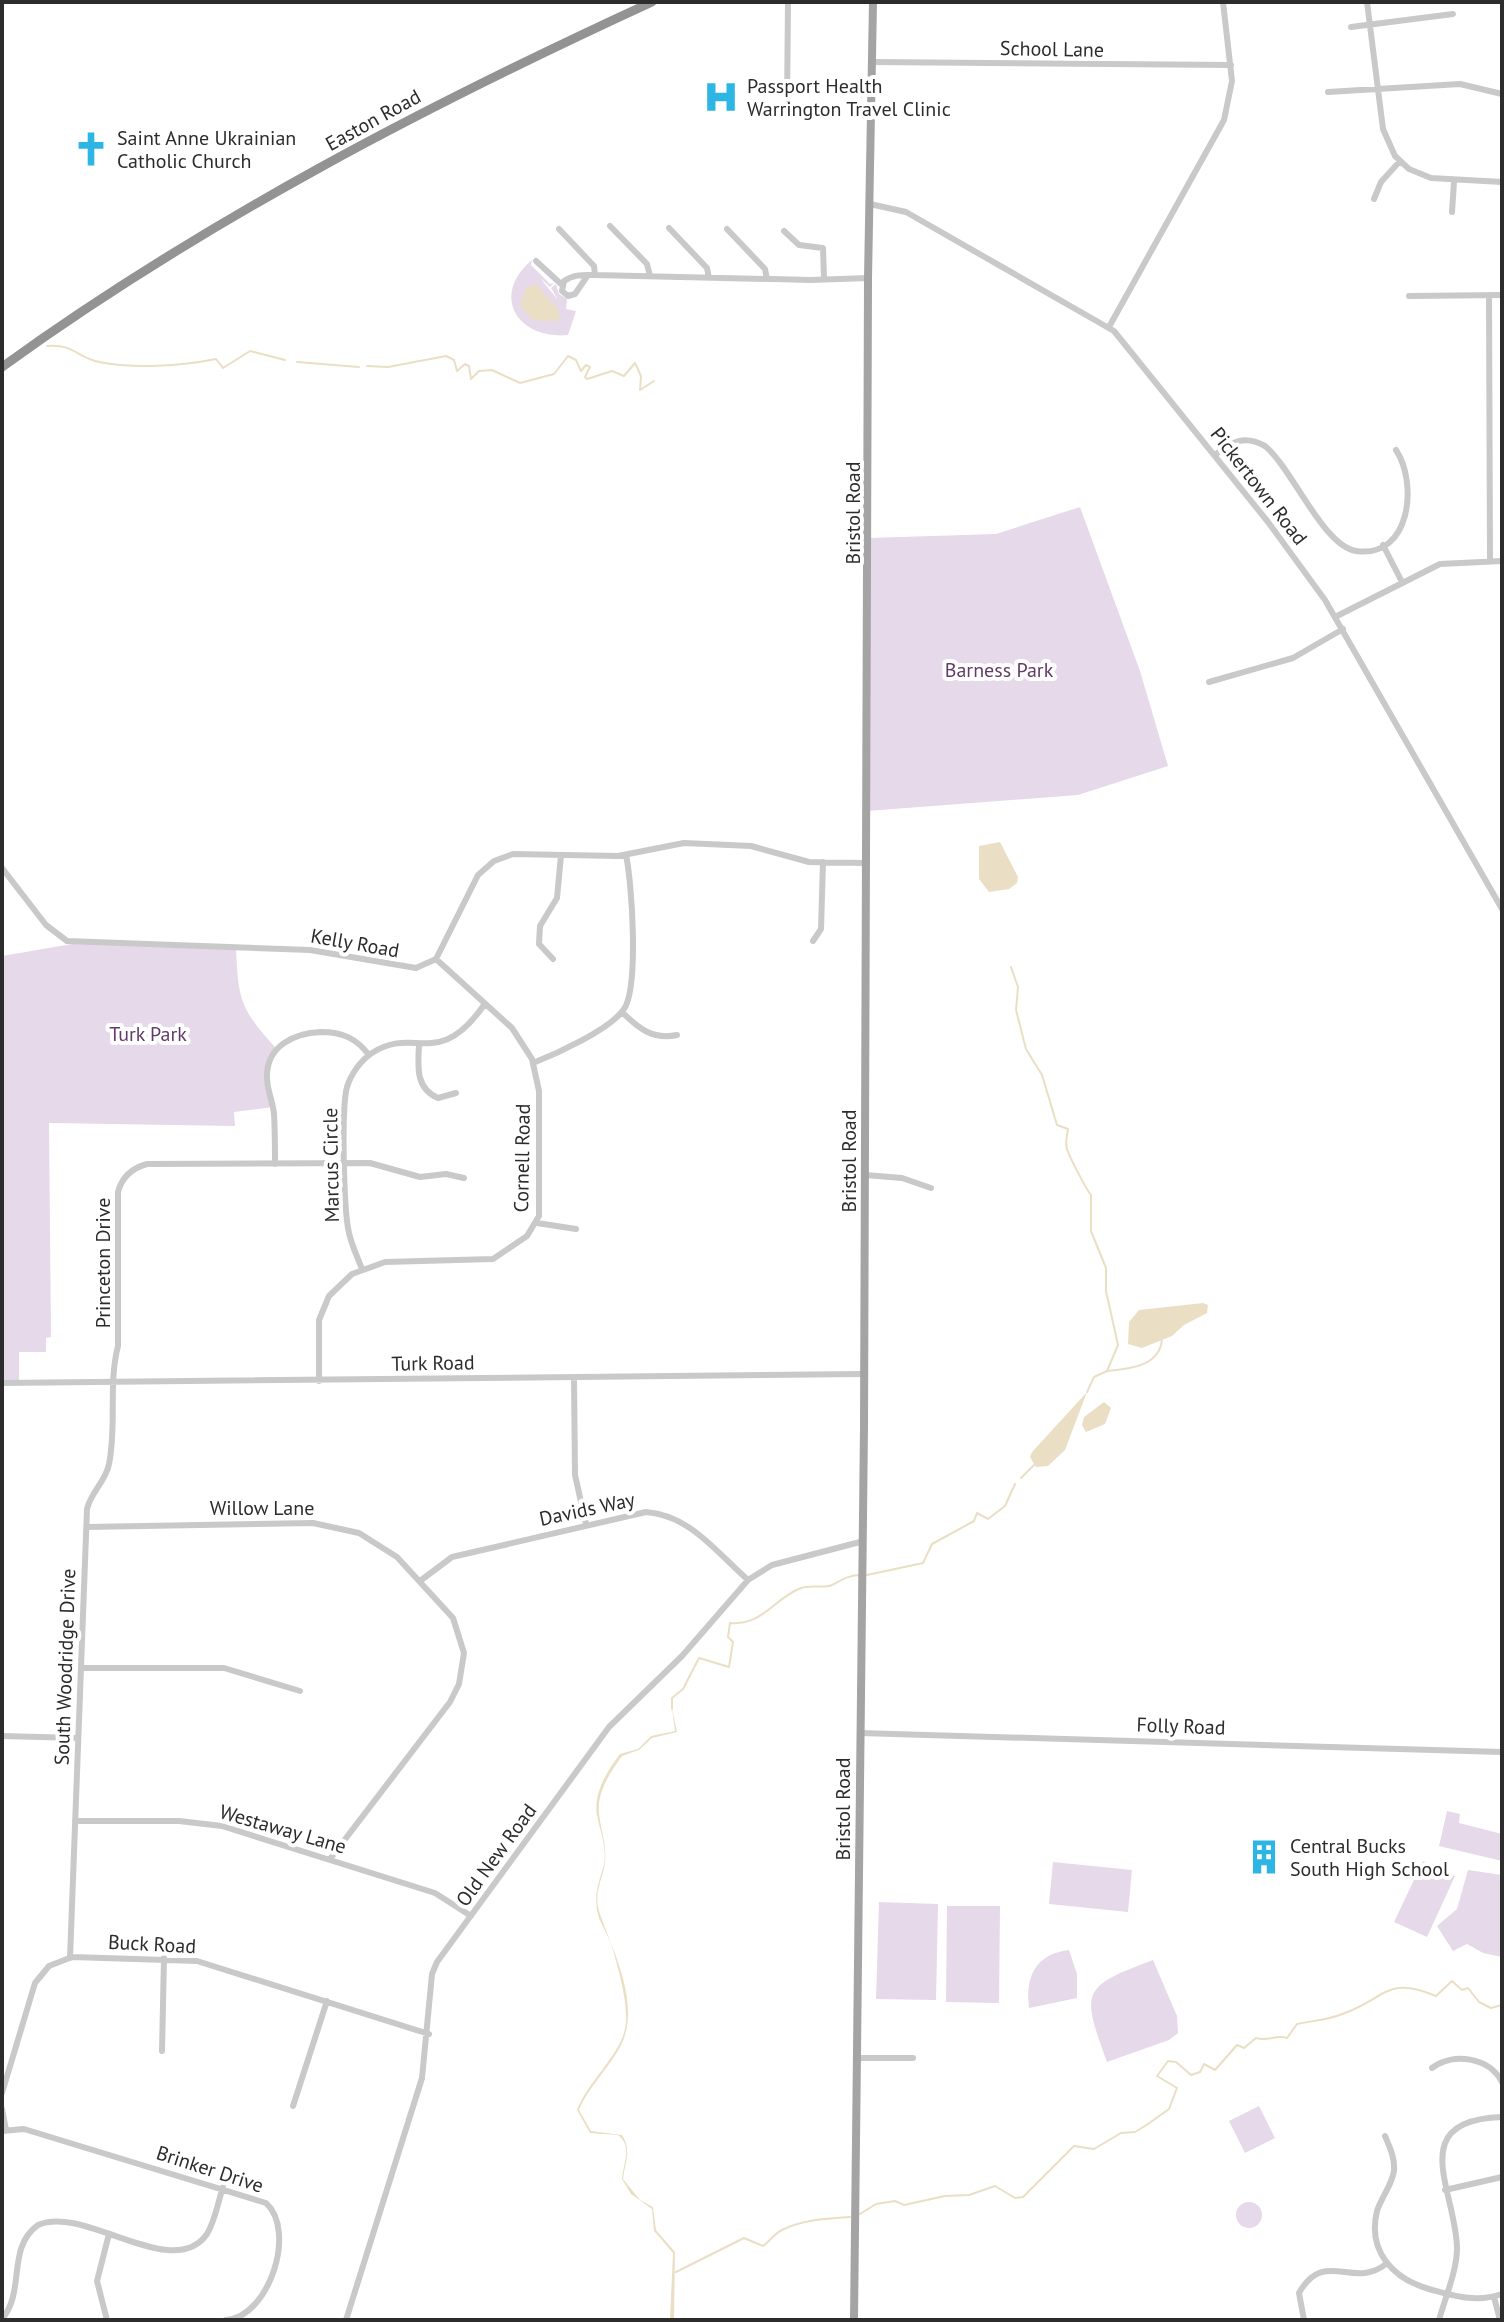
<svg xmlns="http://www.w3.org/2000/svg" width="1504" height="2322" font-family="'PT Sans',sans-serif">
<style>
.green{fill:#e6d9ea}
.water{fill:#eadfc5}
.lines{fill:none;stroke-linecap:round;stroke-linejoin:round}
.stream{stroke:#eadfc5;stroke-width:2}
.minor{stroke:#c9c9c9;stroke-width:6}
.major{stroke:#a4a4a4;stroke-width:8}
.highway{stroke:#939393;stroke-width:9}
.labels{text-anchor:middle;stroke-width:8;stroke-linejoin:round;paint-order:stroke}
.street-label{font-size:20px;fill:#2c2c2c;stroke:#fff}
.poi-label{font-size:20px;fill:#2c2c2c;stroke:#fff;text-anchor:start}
.park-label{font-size:20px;fill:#613a67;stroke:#fff}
</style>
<rect width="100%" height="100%" fill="#fff"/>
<!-- green -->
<path class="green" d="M532,260L531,265L550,284L554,283L550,287L540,278L558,300L551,288L556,284L559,294L567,299L566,309L576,311L568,335C517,340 490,295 532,260Z
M1080,507L1140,671L1168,766L1078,795L867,811L869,538L996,534Z
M78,943L236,946C238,1000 240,1009 277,1049L267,1069L273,1107L234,1112L235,1126L49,1123L51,1337L46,1338V1352H19V1381H2V956Z
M1447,1811L1460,1814L1459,1823L1502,1834V1861L1439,1846Z
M1423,1861L1455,1876L1427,1937L1394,1922Z
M1053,1862L1132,1870L1128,1912L1049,1904Z
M1468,1870L1502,1875V1957L1483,1953L1467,1944L1453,1951L1437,1926L1457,1909Z
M879,1902L938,1904L936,2000L876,1999Z
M947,1906H1000L999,2003L946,2002Z
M1069,1950L1077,1974V1998L1029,2008C1025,1976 1036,1954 1069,1950Z
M1153,1960L1177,2016L1178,2033L1169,2040L1107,2062C1081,1991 1081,1987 1153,1960Z
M1259,2106L1275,2138L1245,2153L1229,2121Z
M1236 2215a13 13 0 1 1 26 0a13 13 0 1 1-26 0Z"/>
<!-- water -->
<path class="water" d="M536,284L559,311V321L533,320L520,306L526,288Z
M1000,842L1018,877L1017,883L1009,889L989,892L979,879V846Z
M1203,1303L1208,1305L1207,1313L1184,1325L1172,1336L1142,1348L1128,1344L1129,1322L1139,1310Z
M1087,1392L1065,1450L1048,1466L1036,1467L1030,1457L1032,1452Z
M1104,1402L1111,1408L1105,1424L1086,1432L1082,1425L1084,1417Z
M672,1708L677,1732L652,1738L639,1750L622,1756C611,1771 597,1792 599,1812C600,1829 607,1843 605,1861C604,1879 592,1891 600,1914C612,1948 633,1989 627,2026C623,2057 591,2080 579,2110L591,2131L622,2135C632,2151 625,2162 623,2179L640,2200L653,2207L656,2230L675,2252L674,2320H670L673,2253L654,2231L652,2209L631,2194L622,2179C623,2163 633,2147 618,2135L590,2133L577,2110C588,2082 615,2060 624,2033C631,2011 619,1972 613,1950C610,1936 599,1924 597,1910C594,1890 600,1881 604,1864C607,1847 600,1831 597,1815C593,1794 607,1771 620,1754L638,1749L651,1736L675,1731Z"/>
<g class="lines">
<!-- stream -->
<path class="stream" d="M47,346C75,344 76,357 99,362C134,369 181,366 216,359L223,368L250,351L285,360
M297,362L359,367
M367,366L388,367L446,356L454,360L457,371L465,364L469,366L471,379L479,371L492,370L520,383L554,374L568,356L576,360L581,371L586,365L590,367L585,377L587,379L612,371L624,376L635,363L641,376L640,390L654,381
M1011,967L1018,987L1016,1010L1026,1049L1042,1075L1057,1125L1068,1129C1067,1136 1065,1143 1067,1149C1069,1156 1086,1189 1091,1195V1231L1106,1268V1291L1118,1345L1107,1371L1094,1377L1087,1392
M1107,1371C1128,1369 1161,1367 1162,1338
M1021,1478L1034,1465
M867,1575L923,1563L932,1544L974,1521L977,1513L988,1519L1005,1506L1015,1484
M672,1709V1698L683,1689L699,1658L729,1667L733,1642L728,1637L730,1623C763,1626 774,1598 801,1588C812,1584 823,1589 832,1585C842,1580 848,1575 861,1575
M860,2214L876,2204L895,2201L904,2205L945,2196L969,2195L995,2186L1015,2198L1023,2197L1074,2146L1094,2149L1121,2133L1135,2132L1148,2124L1169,2109L1177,2088L1157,2076L1168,2061L1176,2062L1191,2075L1200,2072L1204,2064L1215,2070L1237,2045L1244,2048L1256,2038C1268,2042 1276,2034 1287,2038L1297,2024C1315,2020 1326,2021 1345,2013C1387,1997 1387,1976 1436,1996L1452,1981L1462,1990L1468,1988L1479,2002L1491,2008L1502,2005
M676,2272L744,2238L763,2246C770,2241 775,2233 782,2230C804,2219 827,2219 850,2217"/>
<!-- minor -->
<path class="minor" d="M1367,2L1383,129L1395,156L1409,169L1431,178L1502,182
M1351,27L1453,14
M873,62L1231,65
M1328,92L1460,84L1502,94
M787,107L788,2
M1374,199L1381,182L1400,161
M870,204L906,212L1114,331L1268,522L1325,600L1502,909
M1452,212L1454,182
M610,226L647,264L650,276
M669,228L707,268L709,278
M559,229L594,266L595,275
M727,229L765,269L767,279
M784,231L799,245L823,248L824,278
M536,261L561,284
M588,275L575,294L568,296L562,291L564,281C574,274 584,275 595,275L811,280L868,278
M1489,295L1490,561
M1409,296L1502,295
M1109,327L1224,120L1232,81L1223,2
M1215,455C1231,441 1245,435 1265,446C1292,468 1323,546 1356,551C1411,559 1418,483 1396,450
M1383,545L1402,582
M1335,617L1440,564L1502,561
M1209,682L1293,658L1343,629
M2,868L46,925L67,941L310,950L416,968L436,959L478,875L494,861L513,854L618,856L684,843L751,846L809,862L864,863
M813,941L821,929L823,862
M553,959L539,944L540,926L557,898L561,855
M622,1012C639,1029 653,1040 677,1035
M419,1045C418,1066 415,1088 438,1098L456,1093
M533,1063C556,1054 611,1029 624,1009C639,987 632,883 626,855
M275,1164C275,1147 275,1131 274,1114C273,1102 267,1090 267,1078C266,1046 294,1033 321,1032C342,1032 356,1038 369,1055
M865,1175L902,1178L931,1188
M537,1223L576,1229
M362,1269C357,1256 350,1242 348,1228C344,1204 341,1109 347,1087C351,1074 361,1060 372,1053C414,1025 438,1071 484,1005
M574,1378L575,1475L586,1524
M319,1381V1320L329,1296L352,1274L385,1262L493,1259L527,1236L539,1216V1091L532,1059L512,1028L436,959
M2,1383L864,1374
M87,1527L313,1523L359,1533L397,1557L453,1618L464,1653L459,1684L450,1702L330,1859
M420,1581L452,1557L646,1512C690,1515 717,1553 748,1580
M81,1668H224L300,1691
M860,1733L1502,1752
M2,1736L78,1738
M75,1821H179L222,1826L435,1893L471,1916
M70,1958L87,1509C91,1492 106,1481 109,1464C117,1426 108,1384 118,1346V1192C122,1177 132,1168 147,1164L370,1163L420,1177L446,1174L464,1178
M162,2051L164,1958
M856,2058H913
M1432,2068C1453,2052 1489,2057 1502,2082
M2,2093L35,1983L49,1966L72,1957L197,1961L429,2034
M293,2106L327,2001
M2,2109L6,2130
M2,2131L24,2129L266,2203C297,2231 269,2317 226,2320
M1385,2136C1390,2148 1395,2158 1394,2171C1392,2185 1381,2198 1377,2211C1367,2252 1394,2279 1429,2289C1455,2296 1476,2303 1502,2294
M1445,2190L1502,2177
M1494,2297L1500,2320
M2,2319C26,2291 6,2248 38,2225C84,2204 173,2283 207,2234C215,2221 218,2202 223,2187
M107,2320L97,2281L109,2234
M346,2320L422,2078L432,1974L437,1962L609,1727L682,1656L748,1580L772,1565L860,1542
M1304,2320L1299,2293C1324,2248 1353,2290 1386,2264
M1439,2320C1445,2298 1457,2271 1457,2248C1456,2191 1404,2120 1502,2117"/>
<!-- major -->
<path class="major" d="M854,2320L864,1427L868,278L873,2"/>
<!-- highway -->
<path class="highway" d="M2,367C204,221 426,106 652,2"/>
</g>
<!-- icons -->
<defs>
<g id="hospital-bare" transform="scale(2.76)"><path d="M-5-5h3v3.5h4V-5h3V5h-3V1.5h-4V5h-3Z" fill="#2db6e4" stroke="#fff" stroke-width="2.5" paint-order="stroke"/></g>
<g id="church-bare" transform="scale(2.76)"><path d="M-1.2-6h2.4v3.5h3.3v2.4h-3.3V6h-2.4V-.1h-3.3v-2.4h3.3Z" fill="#2db6e4" stroke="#fff" stroke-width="2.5" paint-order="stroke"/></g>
<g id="building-bare" transform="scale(2.76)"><path d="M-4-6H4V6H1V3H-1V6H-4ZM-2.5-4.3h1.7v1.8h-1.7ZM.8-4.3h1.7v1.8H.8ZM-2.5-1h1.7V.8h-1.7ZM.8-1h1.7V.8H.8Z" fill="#2db6e4" stroke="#fff" stroke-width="2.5" paint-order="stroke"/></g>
</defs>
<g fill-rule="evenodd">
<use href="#hospital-bare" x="721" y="97"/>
<use href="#church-bare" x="91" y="149"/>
<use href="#building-bare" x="1264" y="1857"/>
</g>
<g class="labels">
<!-- street labels -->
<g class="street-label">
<text transform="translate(1052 49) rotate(1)" y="7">School Lane</text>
<text transform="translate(373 120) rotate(-29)" y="7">Easton Road</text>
<text transform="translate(1259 486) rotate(52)" y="7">Pickertown Road</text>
<text transform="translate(853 513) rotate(-90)" y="7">Bristol Road</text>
<text transform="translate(355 943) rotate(10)" y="7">Kelly Road</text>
<text transform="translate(522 1158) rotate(-89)" y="7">Cornell Road</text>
<text transform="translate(849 1161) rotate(-90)" y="7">Bristol Road</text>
<text transform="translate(331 1165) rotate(-91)" y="7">Marcus Circle</text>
<text transform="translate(103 1263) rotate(-90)" y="7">Princeton Drive</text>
<text transform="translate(433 1363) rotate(-1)" y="7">Turk Road</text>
<text x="262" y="1515">Willow Lane</text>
<text transform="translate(587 1509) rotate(-12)" y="7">Davids Way</text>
<text transform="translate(65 1667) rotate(-88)" y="7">South Woodridge Drive</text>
<text transform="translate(1181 1726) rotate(2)" y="7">Folly Road</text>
<text transform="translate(843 1809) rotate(-90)" y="7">Bristol Road</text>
<text transform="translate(283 1829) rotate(16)" y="7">Westaway Lane</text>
<text transform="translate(496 1855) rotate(-54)" y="7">Old New Road</text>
<text transform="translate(152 1944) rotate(3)" y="7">Buck Road</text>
<text transform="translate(210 2169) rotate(18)" y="7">Brinker Drive</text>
</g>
<!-- poi labels -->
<g class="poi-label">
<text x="747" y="93">Passport Health<tspan x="747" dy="23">Warrington Travel Clinic</tspan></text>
<text x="117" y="145">Saint Anne Ukrainian<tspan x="117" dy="23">Catholic Church</tspan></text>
<text x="1290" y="1853">Central Bucks<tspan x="1290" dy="23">South High School</tspan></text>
</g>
<!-- park labels -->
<g class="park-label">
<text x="999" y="677">Barness Park</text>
<text x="148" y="1041">Turk Park</text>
</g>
</g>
<!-- border -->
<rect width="1504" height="2322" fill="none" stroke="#2c2c2c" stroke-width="8"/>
</svg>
